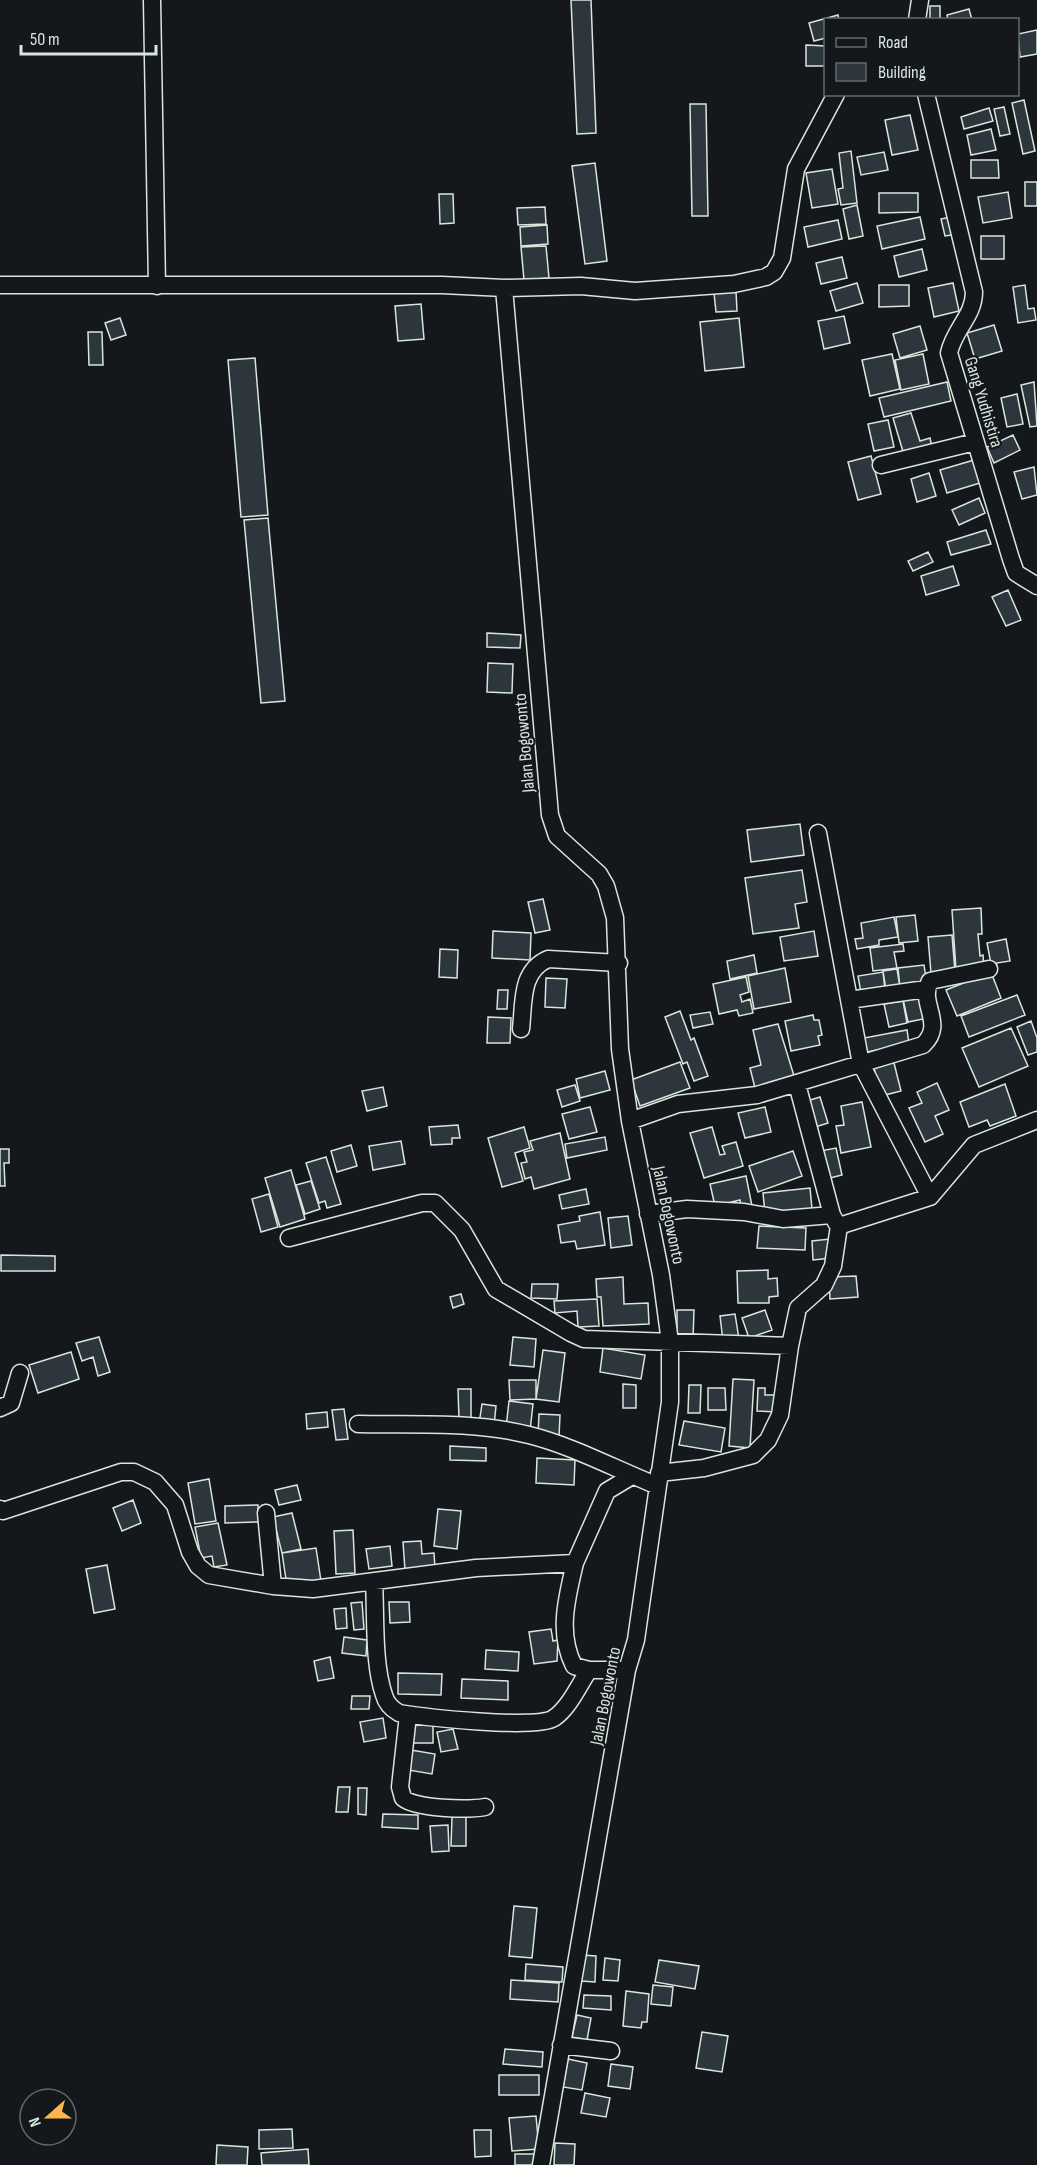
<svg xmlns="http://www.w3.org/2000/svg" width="1037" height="2165" font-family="'Sofia Sans Condensed',sans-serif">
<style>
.building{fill:#2c363c;stroke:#d8e6dc;stroke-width:1.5}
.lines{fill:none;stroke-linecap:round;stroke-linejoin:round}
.street-casing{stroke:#d8e6dc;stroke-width:19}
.street{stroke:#14181c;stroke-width:16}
.labels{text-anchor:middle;stroke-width:4.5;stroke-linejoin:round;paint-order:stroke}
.street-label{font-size:18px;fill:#d8e6dc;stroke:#14181c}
</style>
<rect width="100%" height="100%" fill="#14181c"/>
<!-- building -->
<path class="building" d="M571,0H591L596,133L577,134Z
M930,6H940V20H930Z
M969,9L972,20H948L947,15Z
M838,15L839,20H826V38L814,41L809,23Z
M1037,30V54L1020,57L1018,34Z
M806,45L826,46V66H806Z
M1024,100L1035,151L1023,154L1012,103Z
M690,104H706L708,216H692Z
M1004,107L1010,134L1000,136L994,109Z
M989,108L993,121L964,129L961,117Z
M910,115L918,150L892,155L885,120Z
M991,129L996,150L971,155L967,135Z
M851,151L857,203L841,205L838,189L843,188L839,153Z
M884,152L888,170L861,175L857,157Z
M971,160H998L999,178H971Z
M595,163L607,261L585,264L572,166Z
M832,169L838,204L812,208L806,173Z
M1025,182H1037V206H1025Z
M1008,192L1012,218L983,223L978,197Z
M879,193H918V212L879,213Z
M439,194H453L454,223L440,224Z
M857,205L863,236L849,239L843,209Z
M545,207L546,224L518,225L517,208Z
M955,216L958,234L945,236L941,219Z
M920,217L925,239L882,249L877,226Z
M838,220L842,239L808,247L804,227Z
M547,225L548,244L521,246L520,227Z
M981,236H1004V259H981Z
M546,246L549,278L524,280L521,247Z
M922,249L927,270L899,277L894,256Z
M842,257L847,278L821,284L816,263Z
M857,283L863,303L836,311L830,291Z
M953,283L959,311L934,317L928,288Z
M879,285H909V306L879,307Z
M1025,285L1028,309L1034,308L1036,320L1018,323L1013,287Z
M736,291L737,311L716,312L714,293Z
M421,304L424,339L398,341L395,306Z
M844,316L850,343L824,349L818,321Z
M120,318L126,335L111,340L105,323Z
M739,318L744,367L705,371L700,322Z
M994,325L1002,351L975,359L967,333Z
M920,326L927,350L900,358L893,334Z
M88,332H102L103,365H89Z
M892,354L900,389L870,396L862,360Z
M923,354L929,384L901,390L895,360Z
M255,358L268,515L241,517L228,360Z
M947,382L951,401L884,417L879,398Z
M1034,382L1037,426L1030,427L1021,385Z
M1017,394L1023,424L1007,427L1001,398Z
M911,413L920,441L930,438L932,447L904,455L893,418Z
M888,420L894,447L874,451L868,424Z
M1013,435L1020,450L994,463L987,447Z
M871,456L881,494L858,500L848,462Z
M974,460L980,483L947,493L940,470Z
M1034,467L1037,495L1022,499L1014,472Z
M929,473L936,496L917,502L911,479Z
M979,498L985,513L959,525L952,510Z
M268,518L285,701L261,703L244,520Z
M986,530L991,544L951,555L947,542Z
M928,552L933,562L913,571L908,561Z
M953,566L959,585L926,595L921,576Z
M1008,590L1021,620L1006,626L992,597Z
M487,633L521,635L520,648L487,647Z
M488,663L513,664L512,693L487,692Z
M800,824L804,855L751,862L747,830Z
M802,870L807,902L795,904L799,928L753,934L745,878Z
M543,899L550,930L535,933L528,902Z
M981,908L982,934H978L980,956L983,955L984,968L956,970L952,910Z
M915,915L918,941L899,943L896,917Z
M894,917L898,937L879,940V945L857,949L855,939L863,938L861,923Z
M493,931L531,933L530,960L492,958Z
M814,931L818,956L784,961L780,937Z
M952,935L955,972L931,973L928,937Z
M1006,939L1010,961L991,964L987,943Z
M903,944L904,951L894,952L897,968L873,971L870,948Z
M440,949L458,950L457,978L439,977Z
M754,955L757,973L730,979L727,961Z
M924,965L927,985L900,988L898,968Z
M785,968L791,1002L754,1009L748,976Z
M897,969L900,988L886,990L883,971Z
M883,972L885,990L861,993L858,976Z
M991,972L1001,998L957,1016L946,990Z
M746,977L749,992L740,995L742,1002L750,999L753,1013L739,1016L737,1010L719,1014L713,984Z
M546,978L567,979L565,1008L545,1007Z
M498,990H508L507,1009H497Z
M923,995L928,1018L908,1022L903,999Z
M1017,995L1025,1015L969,1037L961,1016Z
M903,1001L907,1023L889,1027L884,1004Z
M680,1011L691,1040L694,1038L708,1076L694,1081L687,1062L683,1064L665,1017Z
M710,1012L713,1024L693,1028L690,1015Z
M813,1015L814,1020H819L822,1035L818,1036L820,1045L791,1051L785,1021Z
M488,1017L511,1018L510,1043H487Z
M1031,1021L1037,1038V1052L1028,1055L1017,1027Z
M778,1024L795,1079L755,1088L750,1068L761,1065L753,1030Z
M1011,1028L1028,1066L979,1087L962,1048Z
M907,1030L909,1044L867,1052L864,1038Z
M893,1059L901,1091L881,1096L873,1064Z
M680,1062L690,1088L640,1106L631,1080Z
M605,1071L610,1090L580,1098L576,1079Z
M937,1083L949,1110L935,1116L943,1134L925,1142L909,1108L922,1103L917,1092Z
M1005,1084L1016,1116L990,1126L987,1120L969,1127L960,1102Z
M575,1085L580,1101L562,1107L557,1090Z
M383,1087L387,1106L367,1111L362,1091Z
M820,1097L828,1123L812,1128L804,1102Z
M862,1102L871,1147L841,1153L836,1126L844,1125L841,1106Z
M590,1107L597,1132L569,1139L562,1114Z
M765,1107L771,1132L745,1138L738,1113Z
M458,1125L460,1138H452V1144L431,1145L429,1127Z
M524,1127L530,1148L515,1153L523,1181L502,1187L488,1138Z
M712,1127L720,1155L725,1154L722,1146L736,1142L743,1166L704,1178L690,1133Z
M560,1133L570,1179L534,1189L531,1177L525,1179L521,1163L527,1162L524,1152L533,1150L530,1141Z
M605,1137L607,1150L567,1158L565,1144Z
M401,1141L405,1164L373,1170L369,1146Z
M351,1145L357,1166L337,1172L331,1151Z
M836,1148L842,1175L826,1179L820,1151Z
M0,1149H9V1163H4L5,1186H0Z
M793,1151L802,1176L758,1192L749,1166Z
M326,1157L341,1204L327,1208L325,1201L319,1203L306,1163Z
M291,1170L305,1219L280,1227L265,1178Z
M746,1176L752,1206L741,1208L740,1200L715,1206L710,1184Z
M311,1181L320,1209L305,1214L296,1185Z
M810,1188L812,1209L765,1214L763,1193Z
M586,1189L589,1204L562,1209L559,1195Z
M269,1194L278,1227L261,1232L252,1199Z
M600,1212L605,1245L577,1249L575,1241L561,1243L558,1225L580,1221L579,1216Z
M628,1216L632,1245L611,1248L608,1218Z
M759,1226L806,1228L805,1250L757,1248Z
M830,1239L832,1258L813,1260L812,1241Z
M1,1255L55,1256V1271H1Z
M768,1270V1279L777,1278L778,1296L769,1297V1303H738L737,1271Z
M856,1276L858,1297L830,1299L829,1277Z
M623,1277L624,1304L648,1303L649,1324L603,1326L601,1297H597L596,1279Z
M532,1284H558L557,1299L531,1298Z
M461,1294L464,1304L453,1308L450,1297Z
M597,1299L599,1326L578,1327L577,1311L555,1313L554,1301Z
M677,1310H694L693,1339L677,1338Z
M765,1310L772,1330L749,1338L742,1318Z
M735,1314L739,1339L723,1341L720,1316Z
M99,1337L110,1372L98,1376L93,1357L82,1361L76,1343Z
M513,1337L536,1339L534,1367L510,1365Z
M603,1348L645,1355L641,1379L600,1372Z
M543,1350L565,1353L559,1402L536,1399Z
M71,1352L79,1379L38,1393L29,1365Z
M733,1379L754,1380L750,1448L729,1446Z
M509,1380H536V1399L510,1400Z
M623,1384L636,1385V1408H623Z
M689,1385H701L700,1413H688Z
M708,1388H725L726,1410H708Z
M758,1388H765V1395H777V1412L757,1411Z
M458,1389H471V1419H459Z
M509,1401L533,1404L530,1431L506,1428Z
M482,1404L496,1406L494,1426L479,1424Z
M344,1409L348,1439L336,1440L332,1410Z
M327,1412L328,1427L307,1429L306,1414Z
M539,1414L560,1415L559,1437L538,1436Z
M684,1421L725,1428L721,1452L679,1445Z
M450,1446L486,1448V1461L450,1460Z
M537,1458L575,1460L574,1485L536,1483Z
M209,1479L216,1521L195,1524L188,1483Z
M297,1485L301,1500L279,1505L275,1490Z
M133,1500L141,1523L122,1531L113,1508Z
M258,1505V1522L225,1523V1506Z
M438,1509L461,1511L457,1549L434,1546Z
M292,1513L301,1549L282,1553L273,1517Z
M218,1523L227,1565L214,1567L212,1556L201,1558L195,1527Z
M353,1530L355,1573L336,1574L334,1531Z
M421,1541L422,1554L434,1553L435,1568L405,1570L403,1542Z
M390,1546L392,1566L369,1569L366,1549Z
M316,1548L321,1581L287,1586L282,1553Z
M107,1565L115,1609L94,1613L86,1569Z
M362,1602L364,1629L354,1630L351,1603Z
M389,1602H409L410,1622L390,1623Z
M346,1608L347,1628L336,1629L334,1609Z
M551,1629L553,1641L558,1640L557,1661L534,1664L529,1632Z
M344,1637L367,1640L366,1656L342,1653Z
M486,1650L519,1652L518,1671L485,1669Z
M330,1657L334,1678L318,1681L314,1661Z
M398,1673L442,1674L441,1695L398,1694Z
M462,1679L508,1681V1700L461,1698Z
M352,1696H370L369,1709H351Z
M383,1718L386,1738L364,1742L360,1722Z
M433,1720V1743H411V1721Z
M453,1729L458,1749L441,1752L437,1732Z
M411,1750L435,1754L432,1774L408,1770Z
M338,1787H350L348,1812H336Z
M358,1788H367L366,1815L358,1814Z
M383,1814L418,1815V1829L382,1827Z
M452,1817H466V1846H451Z
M448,1825L449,1851L432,1852L430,1826Z
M514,1906L537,1908L532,1958L509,1956Z
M582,1955L596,1956L595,1982L581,1981Z
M605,1958L620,1960L618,1981L603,1980Z
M659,1960L699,1966L695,1989L655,1982Z
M526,1964L563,1967L562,1982L525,1980Z
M511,1980L559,1983L558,2002L510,1999Z
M653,1985L673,1987L671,2006L651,2004Z
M626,1991L649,1994L647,2022H642L641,2028L623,2026Z
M584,1995L611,1996V2010L583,2008Z
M577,2015L591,2018L587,2040L572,2037Z
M702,2032L728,2036L722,2072L696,2068Z
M505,2049L543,2052L542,2067L503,2064Z
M568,2059L587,2063L582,2090L563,2087Z
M611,2064L633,2067L630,2089L608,2086Z
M499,2075H539V2095H499Z
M585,2093L610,2098L606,2117L581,2113Z
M536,2116L539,2149L512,2151L509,2118Z
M292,2129L293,2148L259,2149V2130Z
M474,2130H491V2156L475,2157Z
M555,2143L575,2144L574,2165H554Z
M217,2145L248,2147L247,2165H216Z
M308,2149L309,2165H262L261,2153Z
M515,2154H535V2165H515Z"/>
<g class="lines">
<!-- street casing -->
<g class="street-casing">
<path id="street" d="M152,0L157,286
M917,20L920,0
M926,94L974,292C974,316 954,329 949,353L1011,559L1016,573L1037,586
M0,285H442L504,288L581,286L635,291L734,284L766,277L774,272L782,258L796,169L836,94
M504,288L550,815L557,836L599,874L606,886L615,918L620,1049L630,1121L661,1275L670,1342V1402L636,1640L627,1670L541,2165
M881,465L975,442
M818,833L861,1064L930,1197
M849,1000L926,989
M521,1029C524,1003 520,971 548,959L619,963
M797,1084L832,1215L837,1224
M630,1121L678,1104L757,1095L923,1045C946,1023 918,1004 930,981L989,969
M648,1214L687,1209L744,1212L783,1219L832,1215
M289,1238L422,1203H435L462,1230L496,1289L571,1333L584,1339L790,1346
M0,1408L11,1403L20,1373
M358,1424C414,1425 474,1421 529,1435C573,1446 615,1469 658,1486
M659,1473L704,1468L753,1455L768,1440L780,1415L790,1346L798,1308L824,1285L833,1266L839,1226L930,1197L974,1145L1037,1120
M0,1509L3,1511L121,1472H134L155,1482L175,1505L190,1552L198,1566L209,1575L273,1586L313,1589L476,1568L575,1563C567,1597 557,1633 574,1666L589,1670H627
M266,1513L273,1586
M575,1563L607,1491L632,1476
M374,1582C376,1616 373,1663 384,1695C386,1703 392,1709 399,1713C423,1717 537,1730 554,1718C569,1708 579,1685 589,1670
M408,1715L400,1787L403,1798C416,1809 468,1810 485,1807
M561,2045L611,2051"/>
</g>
<!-- street -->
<use href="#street" class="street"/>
</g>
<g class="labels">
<!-- street labels -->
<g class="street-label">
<text transform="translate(984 402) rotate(73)" y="6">Gang Yudhistira</text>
<text transform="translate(524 743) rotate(-95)" y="6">Jalan Bogowonto</text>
<text transform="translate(669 1215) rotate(78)" y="6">Jalan Bogowonto</text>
<text transform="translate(605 1696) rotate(-79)" y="6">Jalan Bogowonto</text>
</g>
</g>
<!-- legend -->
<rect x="824" y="18" width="195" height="78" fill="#14181c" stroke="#626a69" stroke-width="1.5"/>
<rect x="836" y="38" width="30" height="9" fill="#14181c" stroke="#626a69" stroke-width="1.5"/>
<text x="878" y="48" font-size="18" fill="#d8e6dc">Road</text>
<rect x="836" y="63" width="30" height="18" fill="#2c363c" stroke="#626a69" stroke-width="1.5"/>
<text x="878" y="78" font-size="18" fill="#d8e6dc">Building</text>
<!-- north arrow -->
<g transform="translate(48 2117) rotate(249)"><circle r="28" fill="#14181c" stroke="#626a69" stroke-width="1.5"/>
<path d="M0-4.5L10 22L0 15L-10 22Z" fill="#ffb74d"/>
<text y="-9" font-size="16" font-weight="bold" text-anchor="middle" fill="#d8e6dc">N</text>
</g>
<!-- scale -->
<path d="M21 45v9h135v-9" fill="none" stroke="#d8e6dc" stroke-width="3"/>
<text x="30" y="45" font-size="18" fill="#d8e6dc" stroke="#14181c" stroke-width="4.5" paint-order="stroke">50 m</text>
</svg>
